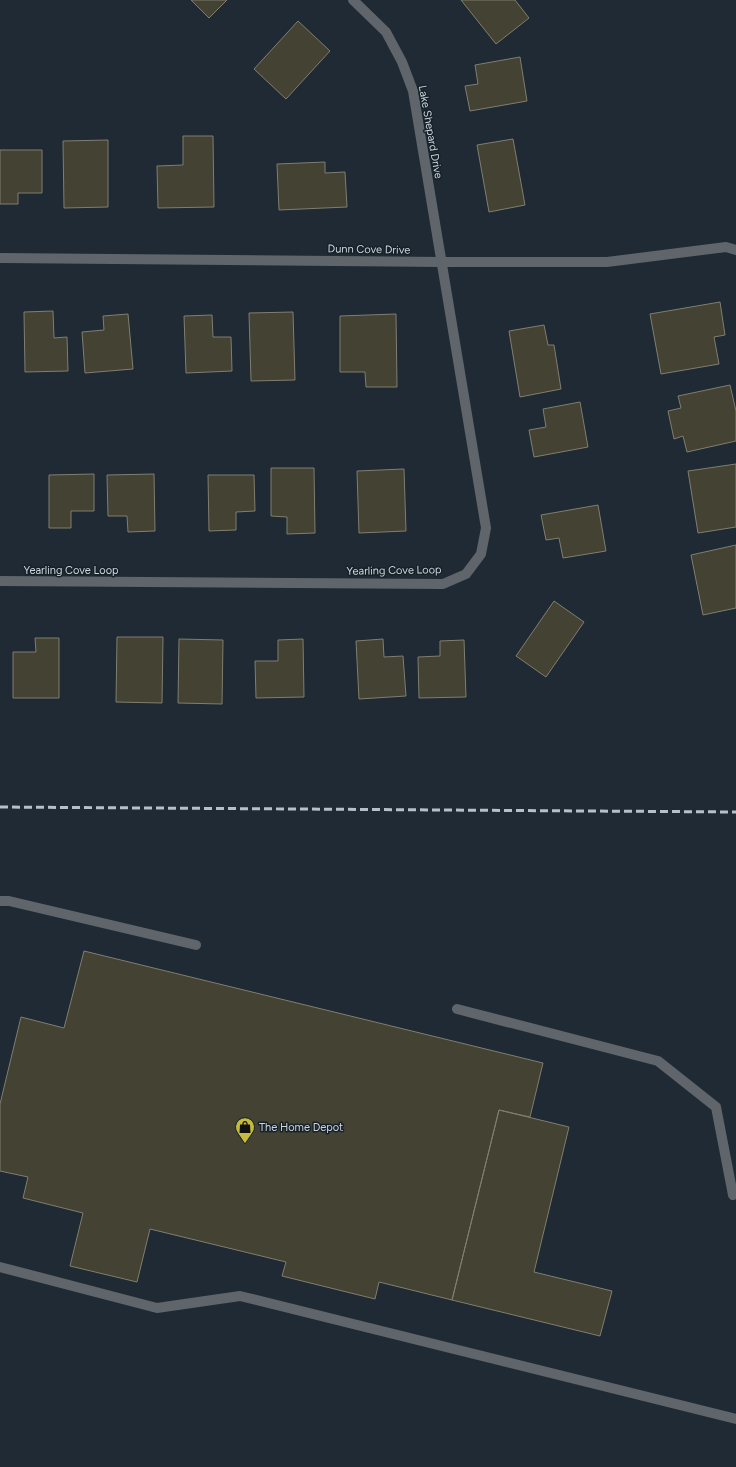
<svg xmlns="http://www.w3.org/2000/svg" width="736" height="1467" font-family="Figtree,sans-serif">
<style>
.building{fill:#434233;stroke:#807f6f}
.lines{fill:none;stroke-linecap:round;stroke-linejoin:round}
.service{stroke:#5f656a;stroke-width:10}
.minor{stroke:#5f656a;stroke-width:10}
.rail{stroke:#b8c0c7;stroke-width:3;stroke-dasharray:8 4;stroke-linecap:butt}
.labels{text-anchor:middle;stroke-width:3;stroke-linejoin:round;paint-order:stroke}
.street-label{font-size:11px;fill:#ced6dc;stroke:#16212a}
.poi-label{font-size:11px;fill:#ced6dc;stroke:#16212a;text-anchor:start}
</style>
<rect width="100%" height="100%" fill="#1f2a34"/>
<!-- building -->
<path class="building" d="M191,0H227L209,18Z
M461,0H515L529,18L496,44Z
M298,21L330,51L286,99L254,69Z
M520,57L527,101L470,111L465,86L478,84L475,65Z
M183,136H213L214,207L158,208L157,166L183,165Z
M513,139L525,205L489,212L477,145Z
M108,140V207L64,208L63,141Z
M0,150H42V193H18V204H0Z
M325,162V173L345,172L347,207L279,210L277,164Z
M720,302L725,335L714,337L719,364L661,374L650,314Z
M53,311L54,338L67,337L68,371L25,372L24,312Z
M293,312L295,380L251,381L249,313Z
M128,314L133,369L85,373L82,332L104,330L103,316Z
M396,314L397,387H366L365,372H340V316Z
M212,315L213,337H231L232,371L186,373L184,316Z
M544,325L548,345H554L561,389L520,397L509,331Z
M730,385L736,411V441L687,452L683,436L674,439L668,411L681,408L678,396Z
M580,402L588,447L534,457L529,430L546,427L543,409Z
M736,464V527L698,533L688,471Z
M271,468H314L315,533L287,534V517L271,516Z
M404,469L406,531L359,533L357,471Z
M94,474V511H71V528H49V475Z
M154,474L155,531L128,532L127,516H108L107,475Z
M208,475H254L255,511L236,512V530L209,531Z
M598,505L606,551L563,558L559,538L546,540L541,515Z
M736,545V608L703,615L691,555Z
M554,601L584,622L546,677L516,656Z
M117,637H163L162,703L116,702Z
M35,638H59V698H13V652H36Z
M179,639L223,640L222,704L178,703Z
M303,639L304,697L256,698L255,661H278V640Z
M383,639L384,657L403,656L406,696L359,699L356,641Z
M464,640L466,697L419,698L418,657L440,656V641Z
M84,951L543,1063L530,1117L499,1110L452,1300L379,1282L375,1299L282,1276L286,1262L150,1229L137,1282L70,1266L83,1213L23,1198L28,1177L0,1171V1104L21,1017L64,1028Z
M499,1110L569,1127L534,1272L612,1291L600,1336L452,1300Z"/>
<g class="lines">
<!-- service -->
<path class="service" d="M0,901H9L196,945
M457,1009L658,1061L716,1107L733,1195
M0,1267L157,1308L240,1296L736,1419"/>
<!-- minor -->
<path class="minor" d="M0,258L441,262H607L726,247L736,250
M0,581L443,584L466,574L481,554L486,528L413,91L402,62L386,32L353,0"/>
<!-- rail -->
<path class="rail" d="M0,807L736,812"/>
</g>
<!-- icons -->
<defs>
<g id="shop-pin" transform="scale(1)"><path d="M0 17L-7.5 6A9.5 9.5 0 1 1 7.5 6Z" fill="#c6bc3c" stroke="#16212a"/><path d="M-5-2.5h2.3a2.7 3.5 0 0 1 5.4 0H5L5.5 6h-11ZM-1.5-2.5h3a1.5 2.3 0 0 0-3 0Z" fill="#111"/></g>
</defs>
<g fill-rule="evenodd">
<use href="#shop-pin" x="245" y="1127"/>
</g>
<g class="labels">
<!-- street labels -->
<g class="street-label">
<text transform="translate(431 132) rotate(80)" y="4">Lake Shepard Drive</text>
<text transform="translate(369 249) rotate(1)" y="4">Dunn Cove Drive</text>
<text x="71" y="574">Yearling Cove Loop</text>
<text transform="translate(394 570) rotate(-1)" y="4">Yearling Cove Loop</text>
</g>
<!-- poi labels -->
<g class="poi-label">
<text x="259" y="1131">The Home Depot</text>
</g>
</g>
</svg>
